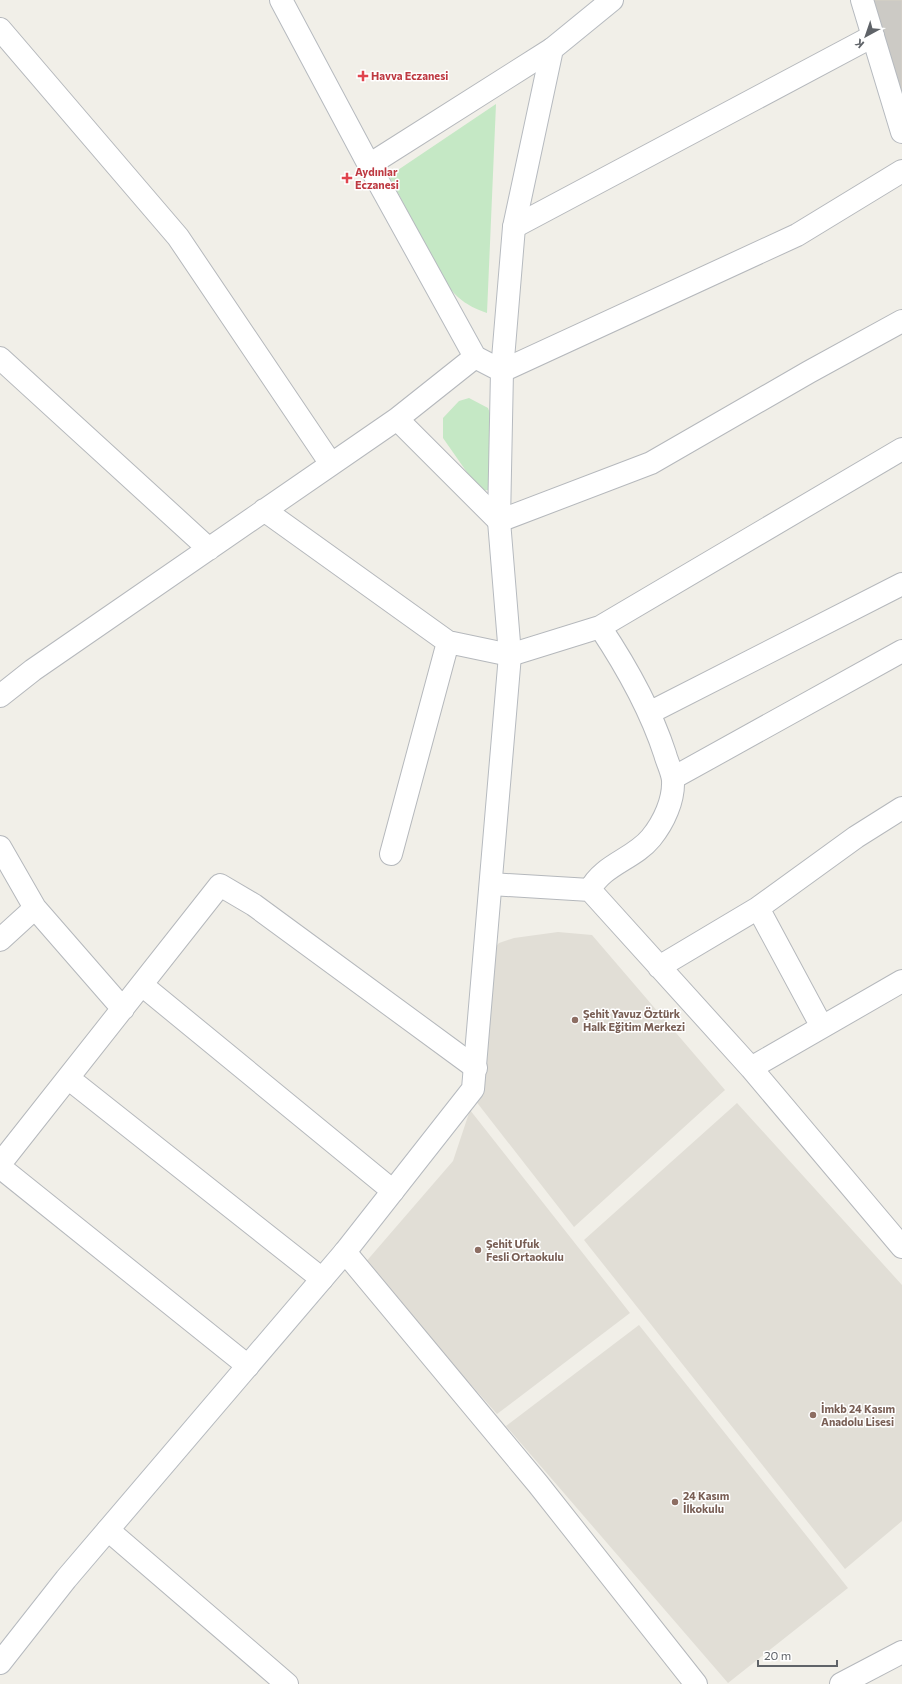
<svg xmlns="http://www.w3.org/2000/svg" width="902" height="1684" font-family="Commissioner,sans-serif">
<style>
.education{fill:#e1ded6}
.green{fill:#c5e8c5}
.building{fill:#cccac5;stroke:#d6d1c6}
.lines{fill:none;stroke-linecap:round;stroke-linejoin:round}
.street-casing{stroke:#b5b8bc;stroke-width:24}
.secondary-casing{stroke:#b6babf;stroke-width:24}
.street{stroke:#fff;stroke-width:22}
.secondary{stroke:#fff;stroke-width:22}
.health-dot{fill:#e0444e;stroke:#fff;stroke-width:1.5}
.education-dot{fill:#8d6e63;stroke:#fff;stroke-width:1.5}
.labels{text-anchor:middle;stroke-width:3;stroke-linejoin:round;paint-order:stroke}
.health-label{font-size:11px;font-weight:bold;fill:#be3a42;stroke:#fff;text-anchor:start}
.education-label{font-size:11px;font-weight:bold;fill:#785e54;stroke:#fff;text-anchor:start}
</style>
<rect width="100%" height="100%" fill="#f1efe8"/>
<!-- education -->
<path class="education" d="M558,932L592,935L725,1090L574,1227L475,1100L493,950L499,943L514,938Z
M737,1103L902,1285V1521L845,1569L584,1240Z
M470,1110L630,1313L497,1414L364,1264L453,1161Z
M639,1325L848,1588L728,1683L506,1426Z"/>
<!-- green -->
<path class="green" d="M496,104L487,313C468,306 460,301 447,285L389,176Z
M469,398L488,408L492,419L488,490L480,491L443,438V418L459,401Z"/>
<!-- building -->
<path class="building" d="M867,0H902V96Z"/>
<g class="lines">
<!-- street casing -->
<g class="street-casing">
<path id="street" d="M0,29L178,237L331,464
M369,165L552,49
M514,227L873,36
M0,358L209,549
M502,371L797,235L902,171
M397,419L499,521L651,463L809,372L902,321
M264,510L448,642L510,655L600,627L902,449
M0,696L33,670L397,419L475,357
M649,713L902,584
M673,778L902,651
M0,847L35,908L123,1009
M391,854L448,642
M491,884L590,890L751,1068L902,1247
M590,890C602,865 634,859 651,838C664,822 674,800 673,780C672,771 667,762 665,754C650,708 626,666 600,627
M0,940L35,908
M659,967L758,908
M142,985L393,1191
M822,1027L758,908L856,837L902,808
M751,1068L902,981
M68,1078L322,1279
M0,1164L220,885L254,905L476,1068
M0,1167L248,1366
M345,1252L538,1484L696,1684
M108,1530L287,1684
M841,1684L902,1652"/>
</g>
<!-- secondary casing -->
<g class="secondary-casing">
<path id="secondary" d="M281,0L369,165L475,357L502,371
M862,0L902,132
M0,1663L66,1579L345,1252L473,1089L510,655L499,521L502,371L514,227L552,49L612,0"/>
</g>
<!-- street -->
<use href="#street" class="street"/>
<!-- secondary -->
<use href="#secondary" class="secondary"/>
</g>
<!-- markers -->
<g class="health-dot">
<path d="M361 70h4v4h4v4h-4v4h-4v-4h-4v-4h4z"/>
<path d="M345 172h4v4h4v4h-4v4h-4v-4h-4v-4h4z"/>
</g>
<g class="education-dot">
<circle cx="575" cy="1020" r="4"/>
<circle cx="478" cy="1250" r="4"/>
<circle cx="813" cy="1415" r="4"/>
<circle cx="675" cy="1502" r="4"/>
</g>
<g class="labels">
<!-- health labels -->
<g class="health-label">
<text x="371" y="80">Havva Eczanesi</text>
<text x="355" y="176">Aydınlar<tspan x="355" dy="13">Eczanesi</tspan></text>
</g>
<!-- education labels -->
<g class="education-label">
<text x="583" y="1018">Şehit Yavuz Öztürk<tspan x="583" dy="13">Halk Eğitim Merkezi</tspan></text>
<text x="486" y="1248">Şehit Ufuk<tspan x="486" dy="13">Fesli Ortaokulu</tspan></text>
<text x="821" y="1413">İmkb 24 Kasım<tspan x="821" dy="13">Anadolu Lisesi</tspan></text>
<text x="683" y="1500">24 Kasım<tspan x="683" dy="13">İlkokulu</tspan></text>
</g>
</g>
<!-- north arrow -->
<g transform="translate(866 36) rotate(220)" stroke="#ffffff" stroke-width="3" paint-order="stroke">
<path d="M0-3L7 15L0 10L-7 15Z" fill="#5f6368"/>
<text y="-6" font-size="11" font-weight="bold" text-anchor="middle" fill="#5f6368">K</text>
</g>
<!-- scale -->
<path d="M758 1660v6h79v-6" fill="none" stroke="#5f6368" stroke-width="2"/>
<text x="764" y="1660" font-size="12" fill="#5f6368" stroke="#ffffff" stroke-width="3" paint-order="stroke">20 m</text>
</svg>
